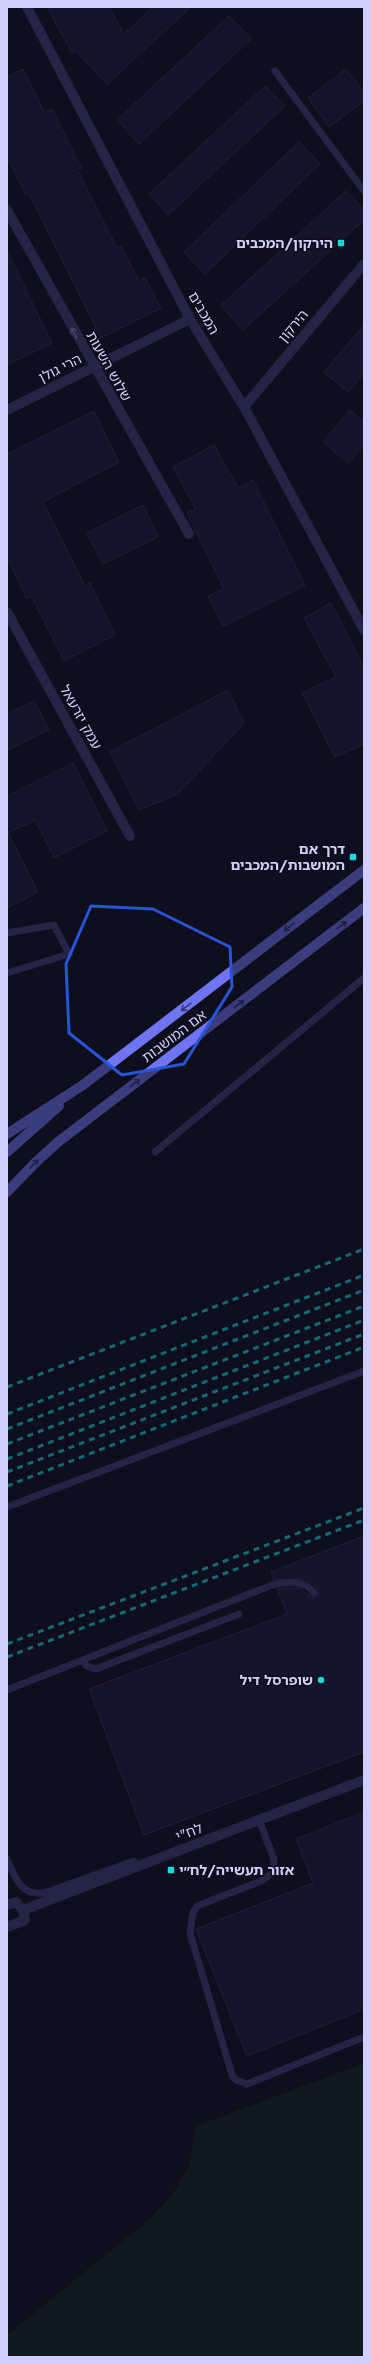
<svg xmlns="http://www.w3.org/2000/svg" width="371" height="2364" font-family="Jost,'Noto Sans Hebrew',sans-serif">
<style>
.green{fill:#112624}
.building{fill:#201b3c;stroke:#373066}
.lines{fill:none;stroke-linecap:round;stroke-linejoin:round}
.lane{stroke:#3d3f78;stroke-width:7}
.street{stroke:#3d3f78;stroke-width:10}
.secondary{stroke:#6e74f2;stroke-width:10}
.rail{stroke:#15dae0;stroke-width:3;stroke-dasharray:6 5;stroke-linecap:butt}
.oneway{stroke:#8686b9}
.oneway2{stroke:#353772}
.marked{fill:none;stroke:#2654da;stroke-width:3;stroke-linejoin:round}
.poi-dot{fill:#15dae0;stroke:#0f0e1d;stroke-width:1.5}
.labels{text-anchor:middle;stroke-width:3.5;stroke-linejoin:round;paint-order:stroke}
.poi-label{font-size:14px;font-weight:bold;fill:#d0cefa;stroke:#0f0e1d;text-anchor:end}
.street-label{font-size:14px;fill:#d0cefa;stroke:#0f0e1d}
</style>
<rect width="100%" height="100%" fill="#0f0e1d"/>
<!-- green -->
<path class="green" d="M364,2063V2357H7V2335L150,2219L172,2195L189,2166L196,2126Z"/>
<!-- building -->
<path class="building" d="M47,7H109L124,34L153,7H191L107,84L76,51L72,53Z
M229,16L251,39L139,144L117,120Z
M23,69L45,113L52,109L81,168L77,169L117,248L121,246L139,281L145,278L161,308L101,338L29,193L26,195L7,157V77Z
M346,69L364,92V101L329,127L308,98Z
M265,86L285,106L168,215L149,194Z
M299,142L320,164L205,274L184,252Z
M346,191L364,210V220L243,330L221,305Z
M7,251L52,343L7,365Z
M364,325V373L348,392L324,372Z
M350,410L364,422V445L348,463L323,442Z
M94,411L119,462L43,502L85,586L90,583L115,635L64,661L31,596L27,599L7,558V454Z
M214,445L238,488L253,480L305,585L223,626L208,596L224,589L187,513L196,509L173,467Z
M143,505L158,537L103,564L87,533Z
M331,603L364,668V744L335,757L302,693L336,677L304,618Z
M228,690L244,723L178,794L139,810L110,752Z
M34,701L49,729L7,750V714Z
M73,763L107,831L54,858L35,820L8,833L38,892L7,908V796Z
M364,1536V1752L144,1835L89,1689L287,1614L277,1589L299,1588L313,1598L318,1596L319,1592L313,1584L302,1579L274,1580L271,1572Z
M364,1812V2009L247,2056L196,1929L313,1883L296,1839Z"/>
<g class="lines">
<!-- lane -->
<path class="lane" d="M275,71L364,191
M7,933L54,925L69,954L7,973
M155,1152L364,978
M7,1507L364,1371
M83,1661L87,1666L96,1669L239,1614
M7,1690L272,1585C288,1582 304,1579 314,1593
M259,1820L274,1859L273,1873L261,1881L197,1906L193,1913L190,1933L232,2075L236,2080L247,2084L364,2037
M7,1859C15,1878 21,1896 44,1893L134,1861L137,1867"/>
<!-- street -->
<path class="street" d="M27,7L190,319L244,407L364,630
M7,210L189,534
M244,407L364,264
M7,410L190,319
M7,612L130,836
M7,1905L16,1902L23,1910L25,1920L7,1927
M23,1910L364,1780"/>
<!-- secondary -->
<path class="secondary" d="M7,1134L83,1085L364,870
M7,1152L59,1106
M7,1192L36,1162L58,1142L364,908"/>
<!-- rail -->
<path class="rail" d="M7,1387L364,1249
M7,1414L364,1275
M7,1429L364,1290
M7,1444L364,1306
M7,1459L364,1320
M7,1472L364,1334
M7,1486L364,1347
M7,1644L364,1508
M7,1657L364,1520"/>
</g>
<!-- one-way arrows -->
<defs><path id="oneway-shaft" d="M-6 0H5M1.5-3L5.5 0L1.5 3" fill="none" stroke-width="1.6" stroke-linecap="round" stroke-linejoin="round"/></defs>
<use class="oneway" href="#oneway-shaft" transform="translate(74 333) rotate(-119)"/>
<g class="oneway2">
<use href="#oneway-shaft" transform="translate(342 925) rotate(-37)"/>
<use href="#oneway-shaft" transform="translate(289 927) rotate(142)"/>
<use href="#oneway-shaft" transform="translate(239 1004) rotate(-37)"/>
<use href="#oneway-shaft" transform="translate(186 1007) rotate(142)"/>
<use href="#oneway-shaft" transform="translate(135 1083) rotate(-37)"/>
<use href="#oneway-shaft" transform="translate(34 1164) rotate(-45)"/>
</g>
<!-- marked area -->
<path d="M0 0H371V2364H0ZM91,906L153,909L230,947L232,987L184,1064L122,1075L69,1033L66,964Z" fill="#0f0e1d" fill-opacity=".55" fill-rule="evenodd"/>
<path class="marked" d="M91,906L153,909L230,947L232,987L184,1064L122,1075L69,1033L66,964Z"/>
<!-- markers -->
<g class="poi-dot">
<rect x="337" y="239" width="8" height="8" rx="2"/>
<rect x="349" y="853" width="8" height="8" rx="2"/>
<circle cx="321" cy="1680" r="4"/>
<rect x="167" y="1866" width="8" height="8" rx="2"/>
</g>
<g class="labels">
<!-- poi labels -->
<g class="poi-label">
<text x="333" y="248">הירקון/המכבים</text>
<text x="345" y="854">דרך אם<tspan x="345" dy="16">המושבות/המכבים</tspan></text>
<text x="313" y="1685">שופרסל דיל</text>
<text x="179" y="1875" text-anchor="start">אזור תעשייה/לח״י</text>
</g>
<!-- street labels -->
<g class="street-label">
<text transform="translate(204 313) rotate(60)" y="5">המכבים</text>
<text transform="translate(293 326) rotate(-50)" y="5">הירקון</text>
<text transform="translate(109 366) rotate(61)" y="5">שלוש השעות</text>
<text transform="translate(60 368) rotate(-27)" y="5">הרי גולן</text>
<text transform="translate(81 717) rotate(61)" y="5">עמק יזרעאל</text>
<text transform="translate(174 1036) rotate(-37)" y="5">אם המושבות</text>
<text transform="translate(189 1832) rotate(-21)" y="5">לח"י</text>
</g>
</g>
<!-- border -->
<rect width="371" height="2364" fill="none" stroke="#d0cefa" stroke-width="16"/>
</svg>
